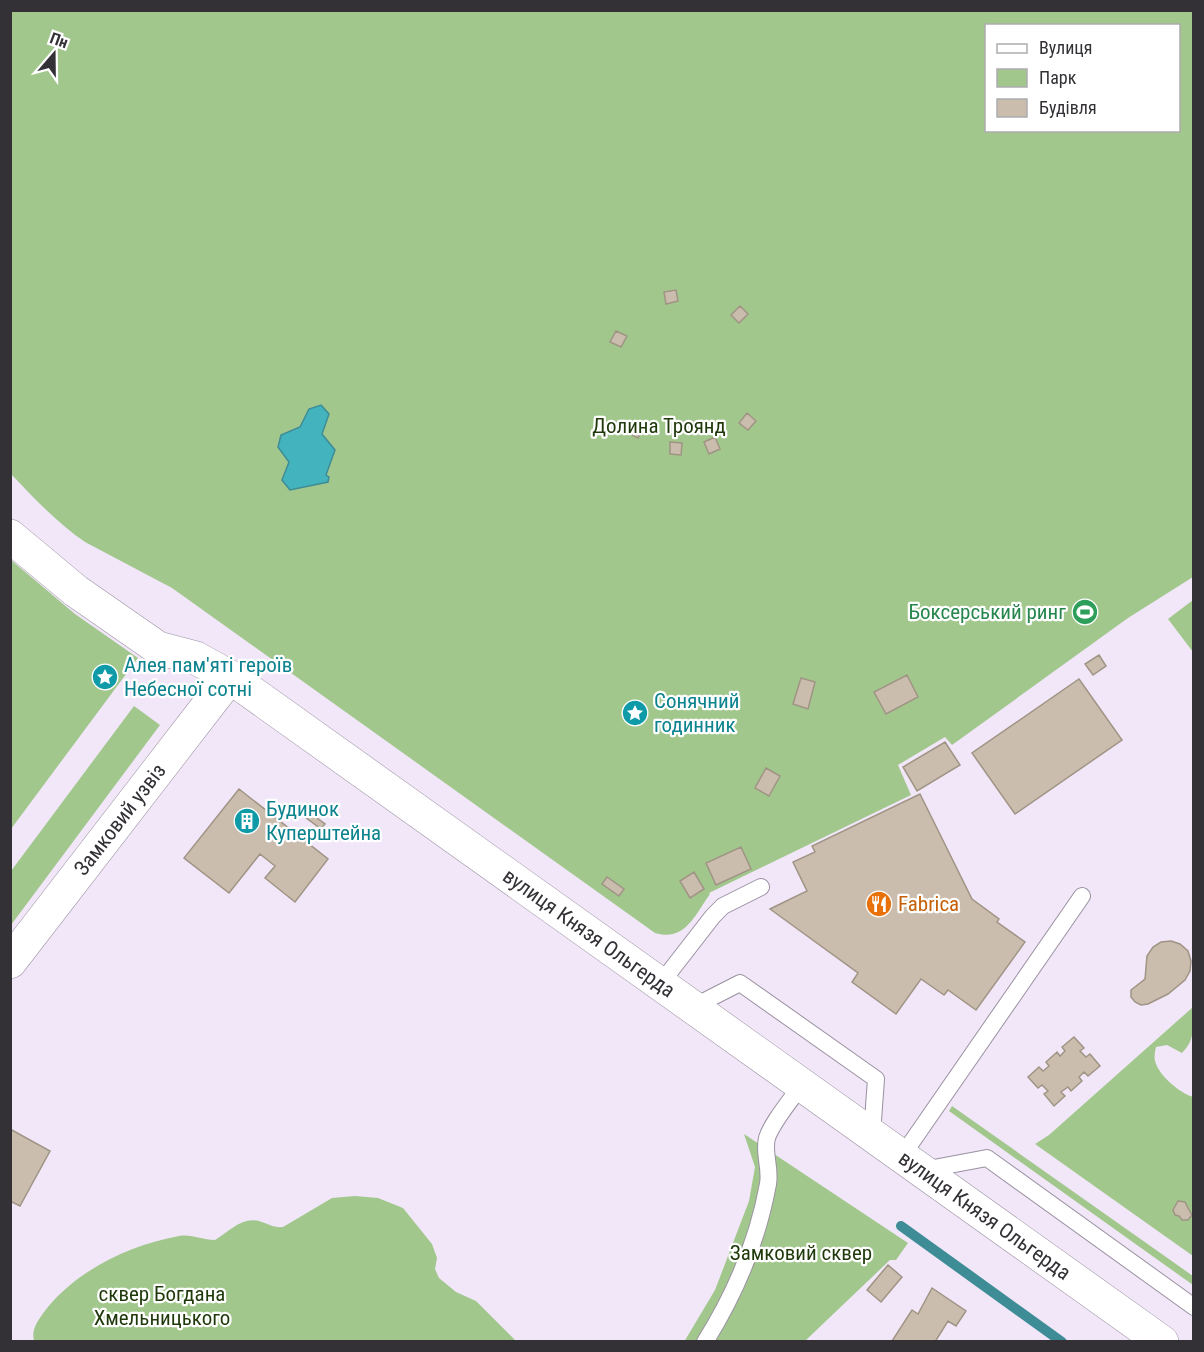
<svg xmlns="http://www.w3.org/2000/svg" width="1204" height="1352" font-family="'Roboto Condensed',sans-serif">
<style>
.green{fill:#a2c78d;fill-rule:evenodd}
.water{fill:#43b4be;stroke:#3e8c95;stroke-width:1.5}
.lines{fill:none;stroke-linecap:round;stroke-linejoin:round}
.stream{stroke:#3e8c95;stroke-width:10}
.building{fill:#cabdae;stroke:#a09485;stroke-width:1.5}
.service-casing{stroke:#9a91a1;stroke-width:18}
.tertiary-casing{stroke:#9a91a1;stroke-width:34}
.secondary-casing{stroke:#9a91a1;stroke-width:34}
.service{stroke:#fff;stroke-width:16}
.tertiary{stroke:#fff;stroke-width:33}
.secondary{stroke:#fff;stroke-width:33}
.labels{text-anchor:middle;stroke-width:4.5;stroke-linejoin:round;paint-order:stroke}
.park-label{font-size:21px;fill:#1f390a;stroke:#fff}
.leisure-label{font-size:21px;fill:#27864d;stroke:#fff;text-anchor:end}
.culture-label{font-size:21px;fill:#0d838f;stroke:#fff;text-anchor:start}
.street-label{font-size:21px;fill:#333036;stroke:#fff}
.food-label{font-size:21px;fill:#c56008;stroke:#fff;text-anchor:start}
</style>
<rect width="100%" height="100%" fill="#f1e7f9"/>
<!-- green -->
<path class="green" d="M11,11H1193V577L1128,618L952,745L945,737L898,765L911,795L709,893L710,894C695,915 685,942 655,933L172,588L85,542C57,523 34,498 11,474ZM986,26H1178V130H986Z
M11,560L75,614L138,658L11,829Z
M1193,600V652L1168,619Z
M134,706L160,725L11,925V871Z
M1193,1007C1193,1025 1196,1039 1182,1053L1167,1045L1156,1047C1155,1051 1154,1057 1155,1061C1159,1076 1180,1093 1193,1097V1256L1035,1144L1049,1135Z
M952,1106L1193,1276V1285L949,1111Z
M744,1134L908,1243L896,1260H890L805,1341L684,1342L715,1290L749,1201L755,1167Z
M355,1196L378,1198L403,1208L432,1244L437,1258L435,1269L439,1278L456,1292L476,1301L516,1341H34C31,1329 38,1321 44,1312C75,1271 129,1245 179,1236C192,1234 202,1240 215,1240C229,1232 241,1217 259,1221C268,1224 274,1228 283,1227L332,1198Z"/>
<!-- water -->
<path class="water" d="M321,405L329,414L322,434L335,450L326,475L329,477L328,482L290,490L282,480L289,462L278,447L281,435L300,427L309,409Z"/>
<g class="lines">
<!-- stream -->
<path class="stream" d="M901,1226L1062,1342"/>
</g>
<!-- building -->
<path class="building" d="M676,290L678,301L666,304L664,292Z
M740,306L748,314L739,323L731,315Z
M616,331L627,336L621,347L610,342Z
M747,413L756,421L748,430L739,423Z
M634,421L644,427L638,438L628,433Z
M715,437L720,449L709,454L704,442Z
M670,442L682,443L681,455L670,454Z
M1099,655L1106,666L1093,675L1085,664Z
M907,675L918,697L886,714L874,692Z
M801,678L815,682L808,709L793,704Z
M1079,679L1122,740L1015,814L972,753Z
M945,742L960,765L917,791L903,767Z
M766,768L780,776L769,796L755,788Z
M239,789L328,859L295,902L265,878L275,866L260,854L229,893L184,858Z
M920,794L972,899L999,919L997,922L1025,942L976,1010L948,990L944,995L921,979L896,1014L852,982L858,973L770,909L807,891L793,862L815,852L812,846Z
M309,812L325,824L321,829L305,817Z
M741,847L751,869L716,885L706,863Z
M694,872L704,889L690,898L680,881Z
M607,877L624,889L619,896L602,884Z
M1171,941L1180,944L1188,951L1191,961L1190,971L1185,980L1168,994L1148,1004L1141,1005L1135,1002L1131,997V990L1145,979L1147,956L1153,947L1161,942Z
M1074,1037L1084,1048L1080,1051L1086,1057L1090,1054L1100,1066L1088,1076L1084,1072L1079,1077L1082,1081L1071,1091L1068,1087L1061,1092L1065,1096L1054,1106L1044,1094L1048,1091L1042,1085L1038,1088L1028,1077L1039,1067L1043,1071L1049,1066L1046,1062L1057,1052L1060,1056L1065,1051L1062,1047Z
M10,1129L50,1151L20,1206L10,1201Z
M1178,1201L1185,1202L1188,1208L1192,1215L1188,1220H1182L1179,1216L1175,1215L1173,1210Z
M888,1265L902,1277L881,1302L867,1290Z
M932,1288L966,1311L956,1326L948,1321L935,1342L892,1341L912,1310L918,1314Z"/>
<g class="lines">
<!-- service casing -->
<g class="service-casing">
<path id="service" d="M661,983L713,916L723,906L761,887
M693,1007L740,983L876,1079L872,1134
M902,1156L1082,896
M923,1170L987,1158L1194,1307
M705,1342C735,1294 758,1239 768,1184C771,1168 763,1153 767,1138C772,1122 792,1099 802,1084"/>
</g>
<!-- tertiary casing -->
<g class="tertiary-casing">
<path id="tertiary" d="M10,536L76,591L158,648L196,658L230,677"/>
</g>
<!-- secondary casing -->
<g class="secondary-casing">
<g id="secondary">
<path id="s1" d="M10,962L230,677L1162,1342"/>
</g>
</g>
<!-- service -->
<use href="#service" class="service"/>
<!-- tertiary -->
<use href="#tertiary" class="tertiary"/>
<!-- secondary -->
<use href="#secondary" class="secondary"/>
</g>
<!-- icons -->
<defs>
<g id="stadium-disc" transform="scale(1.35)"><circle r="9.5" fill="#2e9e5b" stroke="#fff"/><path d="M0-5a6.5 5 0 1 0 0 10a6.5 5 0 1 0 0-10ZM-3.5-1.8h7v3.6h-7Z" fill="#fff"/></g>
<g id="sight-disc" transform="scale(1.35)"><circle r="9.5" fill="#0f9aa8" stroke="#fff"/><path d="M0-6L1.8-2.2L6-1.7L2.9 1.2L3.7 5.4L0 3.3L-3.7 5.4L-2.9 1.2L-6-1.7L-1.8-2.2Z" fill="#fff"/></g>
<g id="building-disc" transform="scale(1.35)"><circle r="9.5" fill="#0f9aa8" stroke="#fff"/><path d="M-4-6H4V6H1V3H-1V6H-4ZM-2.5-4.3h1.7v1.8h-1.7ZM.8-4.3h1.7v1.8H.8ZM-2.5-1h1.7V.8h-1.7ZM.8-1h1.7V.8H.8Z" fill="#fff"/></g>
<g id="restaurant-disc" transform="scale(1.35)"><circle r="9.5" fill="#e8710a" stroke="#fff"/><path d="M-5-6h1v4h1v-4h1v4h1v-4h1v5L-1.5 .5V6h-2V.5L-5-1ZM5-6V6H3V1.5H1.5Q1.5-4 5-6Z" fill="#fff"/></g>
</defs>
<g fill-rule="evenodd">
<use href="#stadium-disc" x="1085" y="612"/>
<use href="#sight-disc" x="105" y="677"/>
<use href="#sight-disc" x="635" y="713"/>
<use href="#building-disc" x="247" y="821"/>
<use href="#restaurant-disc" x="879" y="904"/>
</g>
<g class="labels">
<!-- park labels -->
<g class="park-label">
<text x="659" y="433">Долина Троянд</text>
<text x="801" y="1260">Замковий сквер</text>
<text x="162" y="1301">сквер Богдана<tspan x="162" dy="24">Хмельницького</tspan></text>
</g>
<!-- leisure labels -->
<g class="leisure-label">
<text x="1066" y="619">Боксерський ринг</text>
</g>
<!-- culture labels -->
<g class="culture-label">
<text x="124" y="672">Алея пам'яті героїв<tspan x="124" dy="24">Небесної сотні</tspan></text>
<text x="654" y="708">Сонячний<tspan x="654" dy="24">годинник</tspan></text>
<text x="266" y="816">Будинок<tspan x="266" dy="24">Куперштейна</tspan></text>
</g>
<!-- street labels -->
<g class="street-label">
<text dy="7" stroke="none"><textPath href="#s1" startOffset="180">Замковий узвіз</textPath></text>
<text dy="7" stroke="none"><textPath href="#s1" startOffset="801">вулиця Князя Ольгерда</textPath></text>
<text dy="7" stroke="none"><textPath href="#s1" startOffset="1287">вулиця Князя Ольгерда</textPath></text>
</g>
<!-- food labels -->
<g class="food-label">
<text x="898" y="911">Fabrica</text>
</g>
</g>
<!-- border -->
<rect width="1204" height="1352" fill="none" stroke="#333036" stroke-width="24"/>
<!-- legend -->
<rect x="985" y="24" width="195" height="108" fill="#ffffff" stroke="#adacaf" stroke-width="1.5"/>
<rect x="997" y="44" width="30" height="9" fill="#ffffff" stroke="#adacaf" stroke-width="1.5"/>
<text x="1039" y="54" font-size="18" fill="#333036">Вулиця</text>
<rect x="997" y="69" width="30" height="18" fill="#a2c78d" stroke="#adacaf" stroke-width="1.5"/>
<text x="1039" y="84" font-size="18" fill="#333036">Парк</text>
<rect x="997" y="99" width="30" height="18" fill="#cabdae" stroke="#adacaf" stroke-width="1.5"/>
<text x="1039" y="114" font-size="18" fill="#333036">Будівля</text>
<!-- north arrow -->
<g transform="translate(54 54) rotate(20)" stroke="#ffffff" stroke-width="4.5" paint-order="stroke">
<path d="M0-4.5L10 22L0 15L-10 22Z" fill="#333036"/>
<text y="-9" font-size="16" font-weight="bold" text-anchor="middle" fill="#333036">Пн</text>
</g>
</svg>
